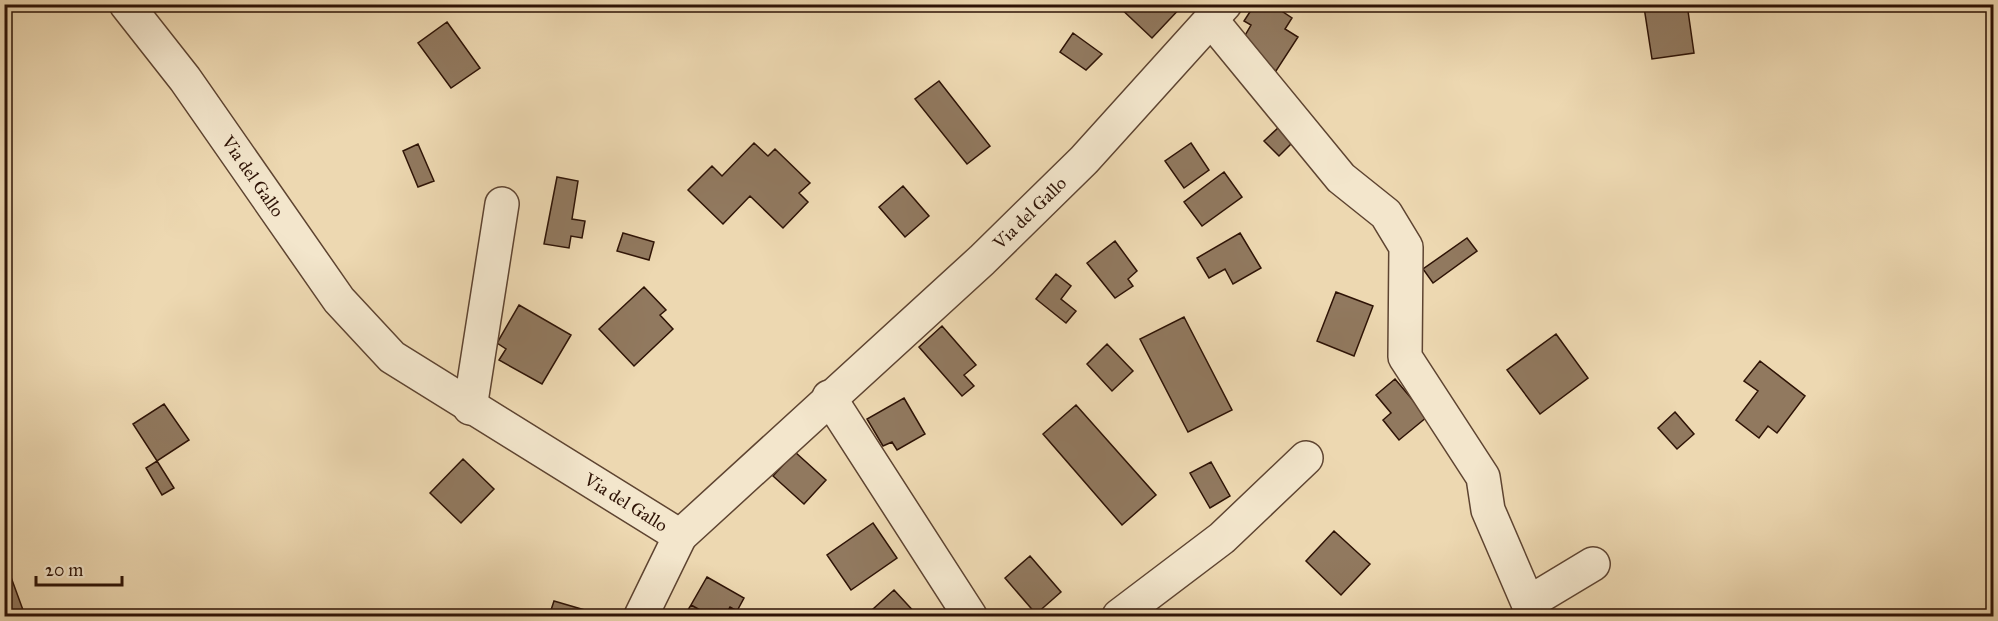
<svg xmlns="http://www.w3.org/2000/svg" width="1998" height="621" font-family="'IM FELL Great Primer',serif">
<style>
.building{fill:#91795f;stroke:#2e1306;stroke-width:1.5}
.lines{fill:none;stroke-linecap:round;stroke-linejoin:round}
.minor-casing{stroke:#5e4431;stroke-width:36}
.minor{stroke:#f3e6cc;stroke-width:33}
.labels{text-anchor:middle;stroke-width:6;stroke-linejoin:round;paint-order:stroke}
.street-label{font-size:18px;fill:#2e1306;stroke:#f3e6cc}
</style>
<rect width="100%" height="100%" fill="#edd8b1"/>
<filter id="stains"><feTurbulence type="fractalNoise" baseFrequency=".00333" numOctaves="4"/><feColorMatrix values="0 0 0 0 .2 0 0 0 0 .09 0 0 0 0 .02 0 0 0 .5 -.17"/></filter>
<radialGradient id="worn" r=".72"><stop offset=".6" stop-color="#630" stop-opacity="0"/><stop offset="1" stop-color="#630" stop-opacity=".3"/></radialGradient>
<!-- building -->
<path class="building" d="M1116,4H1184L1152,38Z
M1255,4H1271L1292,18L1285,29L1298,37L1276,71L1257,56L1243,39L1251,25L1244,21Z
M1662,4H1687L1694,53L1652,59L1644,7Z
M447,22L480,68L451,88L418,43Z
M1073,33L1102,54L1086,70L1060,52Z
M939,81L990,146L967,164L915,99Z
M1279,127L1293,142L1279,156L1264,141Z
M754,143L768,156L775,149L810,183L799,193L808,202L783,228L750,196L723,224L688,190L712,166L722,176Z
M1191,143L1209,170L1184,188L1165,161Z
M418,144L434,181L418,187L403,151Z
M1224,172L1242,197L1202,226L1184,202Z
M557,177L578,181L572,219L585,221L582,238L571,236L569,248L544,244Z
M903,186L929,216L905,237L879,207Z
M623,233L654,242L649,260L617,251Z
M1240,233L1261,268L1233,284L1225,269L1209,278L1197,258Z
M1467,238L1477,251L1433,283L1423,269Z
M1115,241L1137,271L1128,279L1133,286L1115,298L1087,263Z
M1056,274L1071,286L1061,299L1076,311L1066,323L1036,299Z
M644,287L666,310L660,315L673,329L634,366L599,329Z
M1336,292L1373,306L1354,356L1317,341Z
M519,305L571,335L542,384L499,360L506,349L497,343Z
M1184,317L1232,410L1188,432L1140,339Z
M942,326L976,365L964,375L974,386L962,396L919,347Z
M1556,334L1588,378L1540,414L1507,370Z
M1107,344L1133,371L1112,391L1087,364Z
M1760,361L1805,396L1777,433L1768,426L1759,438L1736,420L1758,391L1744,381Z
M1395,379L1427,417L1399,440L1383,420L1391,413L1376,395Z
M904,398L925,434L897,450L892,442L883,446L867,419Z
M164,404L189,440L157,461L133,424Z
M1076,405L1156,495L1122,525L1043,434Z
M1675,412L1694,434L1677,449L1658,428Z
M795,452L826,480L804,504L773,476Z
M463,459L494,489L461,523L430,493Z
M157,461L174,488L162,495L146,468Z
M1211,462L1230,496L1210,508L1190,473Z
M873,523L897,558L851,590L827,555Z
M1334,531L1370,564L1341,595L1306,561Z
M1030,556L1061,592L1036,614L1005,578Z
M8,569L23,610L4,616V571Z
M707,577L744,598L737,611L730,607L725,616H711L691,605Z
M894,590L918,616H880L873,609Z
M554,601L595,613L593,616H549Z
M691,605L711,616H684Z"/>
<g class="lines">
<!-- minor casing -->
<g class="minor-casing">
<g id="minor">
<path id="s1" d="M126,4L185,79L339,300L392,357L680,536L982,260L1084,160L1225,4"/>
<path d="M1212,21L1341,178L1386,214L1406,247L1405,357L1483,477L1488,510L1528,603L1593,564"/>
<path d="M829,397L970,616"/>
<path d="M470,408L502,204"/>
<path d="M641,616L680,536"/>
<path d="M1119,616L1222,538L1306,458"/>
</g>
</g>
<!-- minor -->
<use href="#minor" class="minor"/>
</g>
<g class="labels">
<!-- street labels -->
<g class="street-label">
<text dy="6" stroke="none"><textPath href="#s1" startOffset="214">Via del Gallo</textPath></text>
<text dy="6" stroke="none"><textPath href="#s1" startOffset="1258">Via del Gallo</textPath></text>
<text dy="6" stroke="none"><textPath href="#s1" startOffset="718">Via del Gallo</textPath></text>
</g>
</g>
<!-- margin -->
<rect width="1998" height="621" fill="none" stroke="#edd8b1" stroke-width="24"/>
<rect x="6" y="6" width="1986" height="609" fill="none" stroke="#2e1306" stroke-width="3"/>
<rect x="12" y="12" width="1974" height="597" fill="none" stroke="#2e1306" stroke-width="1.5"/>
<!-- scale -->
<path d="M36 576v9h86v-9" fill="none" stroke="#2e1306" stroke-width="3"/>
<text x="45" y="576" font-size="18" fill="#2e1306" stroke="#f3e6cc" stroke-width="4.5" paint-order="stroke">20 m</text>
<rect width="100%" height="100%" filter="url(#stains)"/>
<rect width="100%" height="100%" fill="url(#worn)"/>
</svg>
